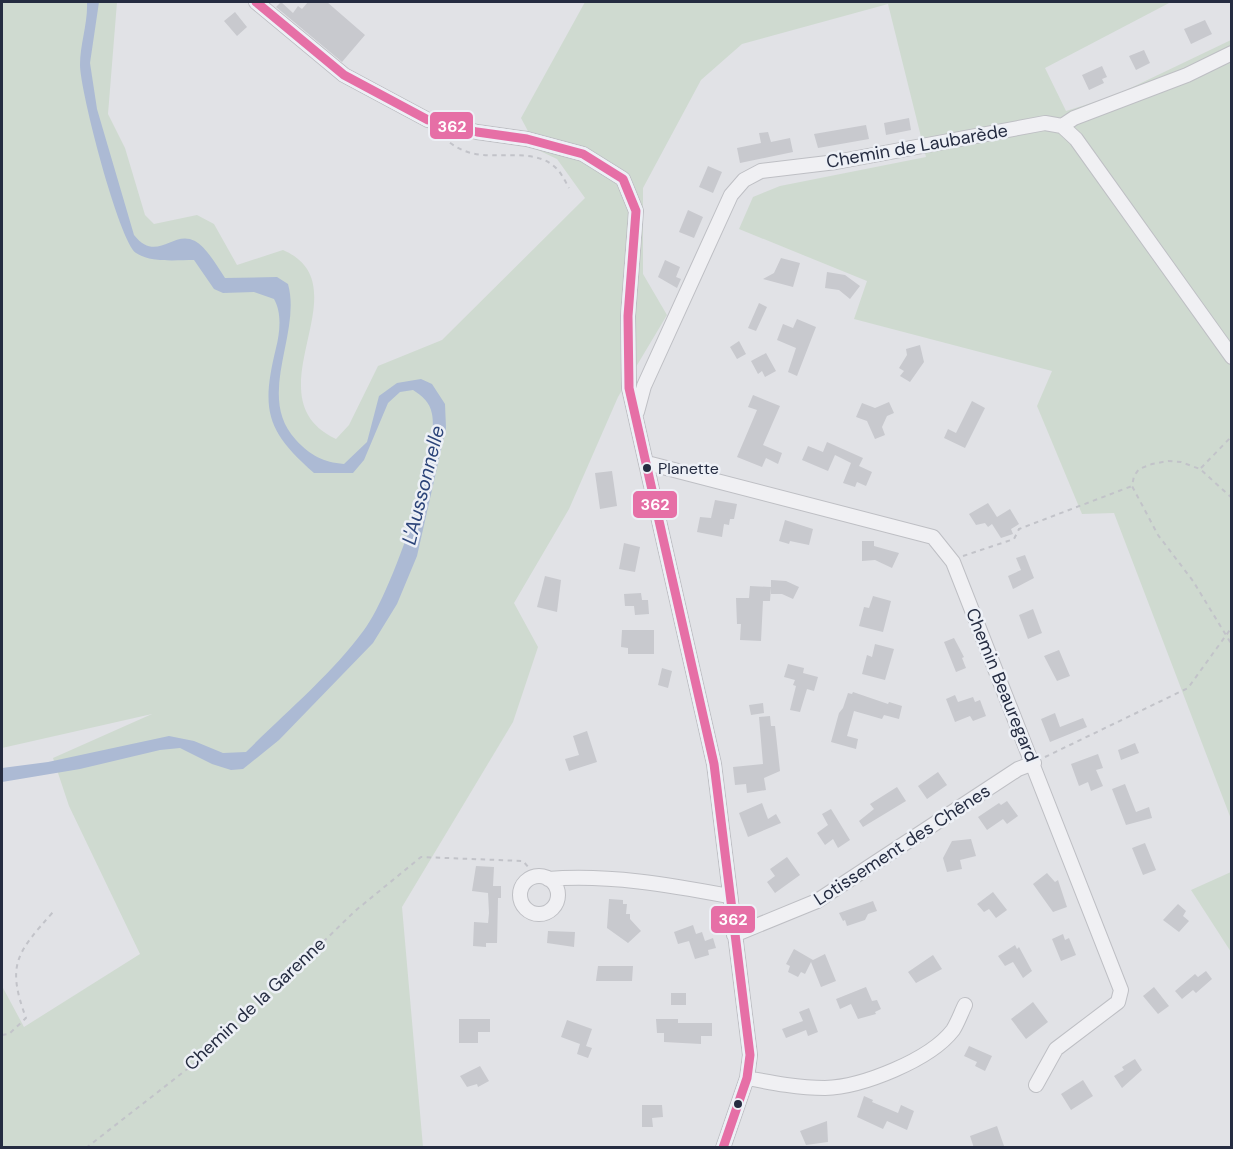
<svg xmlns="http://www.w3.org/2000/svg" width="1233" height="1149" font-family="'DM Sans',sans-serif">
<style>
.green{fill:#cfdad0}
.water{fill:#acbad4}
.building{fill:#c8c9ce}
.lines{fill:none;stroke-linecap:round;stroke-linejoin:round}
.minor-casing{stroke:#bebfc4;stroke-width:16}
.path{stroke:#c2c3c9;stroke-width:2;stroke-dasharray:4.5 4.5;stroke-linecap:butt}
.minor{stroke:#f0f0f3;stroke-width:14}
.bus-1-casing{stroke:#edf0f6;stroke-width:14}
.bus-1{stroke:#e66fa6;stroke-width:9}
.bus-dot{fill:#252c41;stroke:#edf0f6;stroke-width:2}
.labels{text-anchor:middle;stroke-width:5;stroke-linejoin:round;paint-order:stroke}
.bus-label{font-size:16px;fill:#252c41;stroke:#edf0f6;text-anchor:start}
.street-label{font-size:18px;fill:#252c41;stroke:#edf0f6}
.water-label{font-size:20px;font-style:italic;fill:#2c4479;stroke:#edf0f6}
.line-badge{stroke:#edf0f6;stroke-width:2}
.badge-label{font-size:16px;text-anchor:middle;font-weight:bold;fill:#fff}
</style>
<rect width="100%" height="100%" fill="#e1e2e6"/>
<!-- green -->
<path class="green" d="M2,2H117L108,114L125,148L145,215L154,224L197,215L214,224L237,265L283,250C366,286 247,397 336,439L349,425L378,366L442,340L585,198L557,159L538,150L521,118L585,2H1171L1045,68L1066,111L1114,96L1231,40V819L1114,513L1082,514L1037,406L1052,371L854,319L867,281L739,229L753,197L780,186L926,157L888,4L742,44L701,80L643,188V274L667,315L618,397L569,509L514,603L538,647L513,722L402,907L423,1147H2V986L24,1027L140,954L69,806L53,758L152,714L2,748Z
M1231,872V952L1191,890Z"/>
<!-- water -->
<path class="water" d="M87,2H99L90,63L97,109L134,235C157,264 173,229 195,241C207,248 217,266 225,278L277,277L288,284C302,334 255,396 296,440C311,456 323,462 344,464L367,442L379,396L397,383L421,379L432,384L445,404L446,428L417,556L397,604L373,643L279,740L243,769L231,770L212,764L180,748L160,750L80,769L2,782V768L48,762L169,736L194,741L223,753L246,752C285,713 331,675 364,630C390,596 440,455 432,414C430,402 422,396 413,390L400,392L388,403L364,460L353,473H314C266,431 261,410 276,348C280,332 282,313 274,299L254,292L223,293L214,289L194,260C176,260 151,263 136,253C119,241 80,91 80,65C80,44 88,23 87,2Z"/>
<!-- building -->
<path class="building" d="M281,2L293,13L298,6L302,9L308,2H327L365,35L342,62L276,7Z
M235,12L247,27L237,36L224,21Z
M1205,20L1212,34L1191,44L1184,29Z
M1144,50L1150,63L1136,70L1129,56Z
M1102,66L1107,77L1102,79L1104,83L1089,90L1082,75Z
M909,118L911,130L886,135L884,123Z
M866,125L869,139L818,148L814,134Z
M768,132L771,142L790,138L793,152L740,163L737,148L761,143L759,133Z
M708,166L722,172L713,193L699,187Z
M688,210L703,217L694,238L679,232Z
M781,258L800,263L793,287L763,279L774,273Z
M665,260L680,267L676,277L681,279L677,288L658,277Z
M827,272L845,275L860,286L850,299L839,290L825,288Z
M759,303L767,307L756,331L748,328Z
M797,319L816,327L797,376L788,372L796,348L777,340L783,324L793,328Z
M739,341L746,354L737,359L730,347Z
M920,345L924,362L910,382L900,376L904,371L899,368L907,355L906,349Z
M766,353L776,371L765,377L762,371L758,374L751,361Z
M753,395L780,406L763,445L782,453L778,464L766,458L762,467L737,457L757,410L748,407Z
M972,401L985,408L965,448L944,438L948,429L956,433Z
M889,402L894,413L887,416L882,427L885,435L875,439L867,421L856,417L862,403L875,408Z
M827,442L863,458L859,466L872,472L866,486L857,482L855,487L843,483L851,463L835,455L828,471L802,460L808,446L823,452Z
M612,471L617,506L600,509L595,473Z
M715,500L737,504L734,519H730L729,525L724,524L722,537L697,532L700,517L711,518Z
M988,503L997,517L1010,509L1019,524L1011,529L1013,534L1001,538L992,524L988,527L985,523L976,525L969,514Z
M785,520L813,529L809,545L790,541L789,544L779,541Z
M862,541H874V546L899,553L892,568L875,560L862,561Z
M624,543L640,547L635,572L619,569Z
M1025,555L1034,578L1013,589L1008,576L1021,570L1016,558Z
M545,576L561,580L557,612L537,607Z
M771,580L786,581L799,587L793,599L782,594H771Z
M750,586L771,587L770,601H763L761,641L740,640L741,624H737L736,598H749Z
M641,593L642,600H648L649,614L635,615L634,606H625L624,594Z
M873,596L891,601L883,632L859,626L864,607L869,608Z
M1033,609L1042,633L1028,639L1019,615Z
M622,630H654V654H628V648L621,647Z
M954,638L964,657L962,658L966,668L956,672L944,642Z
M875,644L894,649L885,680L862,674L867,655L872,657Z
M1059,650L1070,676L1057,681L1044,656Z
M788,664L804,668L803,673L818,677L814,691L807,689L800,712L790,710L796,686L793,685L795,680L784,677Z
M662,668L672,671L668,688L658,685Z
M853,692L888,704L889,702L902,706L899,719L884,715L882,719L854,711L847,736L858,739L856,749L831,742L839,713L843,708L848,693L852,694Z
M955,695L958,702L973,697L975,702L980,700L986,716L973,721L970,716L955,722L946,699Z
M763,703L764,713L751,715L749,705Z
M1055,713L1060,727L1083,718L1087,727L1050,742L1041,719Z
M770,716L771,726H775L780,771L764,778L766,790L747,793L746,784L735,785L733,767L763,764L759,717Z
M587,731L597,762L569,771L565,759L579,755L573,736Z
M1135,743L1139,753L1121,760L1118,750Z
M1098,754L1103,768L1096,770L1103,786L1091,791L1088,782L1079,786L1071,764Z
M938,772L947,785L927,799L918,786Z
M1125,784L1136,812L1149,807L1152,818L1126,825L1112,789Z
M897,787L906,801L863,827L859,821L874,809L870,804Z
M1007,801L1018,816L1007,824L1003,819L987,830L978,817L999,803L1001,805Z
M762,803L768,819L776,814L781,823L748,837L739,813Z
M831,809L850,840L838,848L833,839L825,845L817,833L828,825L822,814Z
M971,839L976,856L960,860L962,869L947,872L943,858L952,841Z
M1145,843L1156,870L1143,875L1132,848Z
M787,857L800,875L775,893L767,882L775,876L770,869Z
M476,866L494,867L493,886H501V898H498L497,943H486V947L473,946L474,922L488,923L489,913L488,893L472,891Z
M1047,873L1055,882L1058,880L1067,907L1053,912L1033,884Z
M993,892L1007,910L996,918L989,909L984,912L977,904Z
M609,899L623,900V904H627L626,914H630V919L641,931L628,943L607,928Z
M873,901L877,911L868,914L865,920L847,926L845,920L843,921L839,913Z
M1178,904L1186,911L1183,916L1189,921L1179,932L1163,920Z
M693,925L696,934L702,932L705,941L713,938L716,948L708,950L709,955L695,959L689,941L678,944L674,932Z
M548,931L575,932L574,947L547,943Z
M1063,934L1065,940L1069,938L1076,955L1061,961L1052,939Z
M1015,945L1017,949L1019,947L1032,971L1023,978L1013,962L1005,966L998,956Z
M794,949L813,960L825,954L836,981L821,987L811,962L805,974L801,972L798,977L788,972L790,966L786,964Z
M933,955L942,969L916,983L908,972Z
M598,966H633L632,981H596Z
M1206,971L1212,979L1196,993L1193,990L1182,999L1175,991L1195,974L1198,977Z
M866,987L872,1001L877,1000L881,1009L875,1012L876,1014L858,1019L851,1004L840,1009L836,999Z
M1154,987L1169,1006L1158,1014L1143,996Z
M671,993H686V1005H671Z
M1033,1002L1048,1022L1026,1039L1011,1019Z
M809,1008L818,1032L808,1036L806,1030L786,1038L782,1029L803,1021L799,1012Z
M459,1019H490V1032H478V1043H459Z
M656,1019H678V1023H712V1036H701V1044L664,1042V1033H657Z
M567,1020L592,1029L586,1046L592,1048L588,1058L577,1054L580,1044L561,1037Z
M969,1046L992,1056L985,1071L975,1066L977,1062L964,1056Z
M1135,1059L1142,1070L1122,1088L1114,1076L1124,1070L1122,1067Z
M480,1066L489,1081L478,1087L477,1084L467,1087L460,1076Z
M1083,1080L1093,1096L1071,1110L1061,1094Z
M864,1096L873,1100L872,1102L898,1113L901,1105L914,1111L907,1130L887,1121L883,1129L857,1117Z
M642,1105H662L663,1117L652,1118L653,1127H642Z
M827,1121L828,1142L806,1145L800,1131Z
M997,1126L1004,1146L974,1148L970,1136Z"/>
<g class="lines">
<!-- minor casing -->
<g class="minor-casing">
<path id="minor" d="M256,2L344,75L428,120L477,132L527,139L583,154L623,179L636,211L628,316L629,388L714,764L750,1055L747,1078L723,1148
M1062,126L1074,118L1187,75L1232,53
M637,412L644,386L731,195L744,180L761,171L836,162L1045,123L1062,126L1076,139L1232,357
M647,463L933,537L953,562L1121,990L1118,1002L1056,1049L1036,1085
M520 895a19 19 0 1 1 38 0a19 19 0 1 1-38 0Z
M548,879C608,874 670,885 729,896
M734,935L817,901L1018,769L1034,763
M747,1078C773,1083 799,1088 825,1088C862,1087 930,1060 953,1030C958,1022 961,1013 965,1005"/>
</g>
<!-- path -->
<path class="path" d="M443,137C452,145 460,150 471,153C497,160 535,147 556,168C562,174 565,181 569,188
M1201,468L1232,436
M1232,498L1200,469L1181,462L1168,461L1152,464L1139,469L1134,476L1132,486L1158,535L1193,581L1232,645
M963,556L1014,539L1019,529L1132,486
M1045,757L1188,688L1232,627
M2,1035L9,1034L26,1018C6,964 17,953 53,912
M86,1148L213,1049L355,911L421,857L523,861L536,876"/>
<!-- minor -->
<use href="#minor" class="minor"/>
<!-- bus-1 casing -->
<g class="bus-1-casing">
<path id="bus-1" d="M256,2L344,75L428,120L477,132L527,139L583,154L623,179L636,211L628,316L629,388L714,764L750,1055L747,1078L723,1148"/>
</g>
<!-- bus-1 -->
<use href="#bus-1" class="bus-1"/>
</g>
<!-- markers -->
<g class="bus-dot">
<circle cx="647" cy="468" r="5"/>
<circle cx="738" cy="1104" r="5"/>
</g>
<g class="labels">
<!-- bus labels -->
<g class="bus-label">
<text x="658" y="474">Planette</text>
</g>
<!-- street labels -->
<g class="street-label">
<text transform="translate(917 146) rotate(-10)" y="6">Chemin de Laubarède</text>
<text transform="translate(1002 685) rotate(68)" y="6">Chemin Beauregard</text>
<text transform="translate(902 845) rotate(-33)" y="6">Lotissement des Chênes</text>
<text transform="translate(255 1004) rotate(-43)" y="6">Chemin de la Garenne</text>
</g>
<!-- water labels -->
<g class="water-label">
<text transform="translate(423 485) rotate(-76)" y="7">L'Aussonnelle</text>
</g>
</g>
<g class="line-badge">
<rect x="429" y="111" width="45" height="29" rx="6" fill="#e66fa6"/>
<rect x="632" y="490" width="46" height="29" rx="6" fill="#e66fa6"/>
<rect x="710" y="905" width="46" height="29" rx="6" fill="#e66fa6"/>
</g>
<g class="badge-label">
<text x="452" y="132">362</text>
<text x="655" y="510">362</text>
<text x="733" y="925">362</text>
</g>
<!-- border -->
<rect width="1233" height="1149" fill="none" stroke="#252c41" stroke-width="6"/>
</svg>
